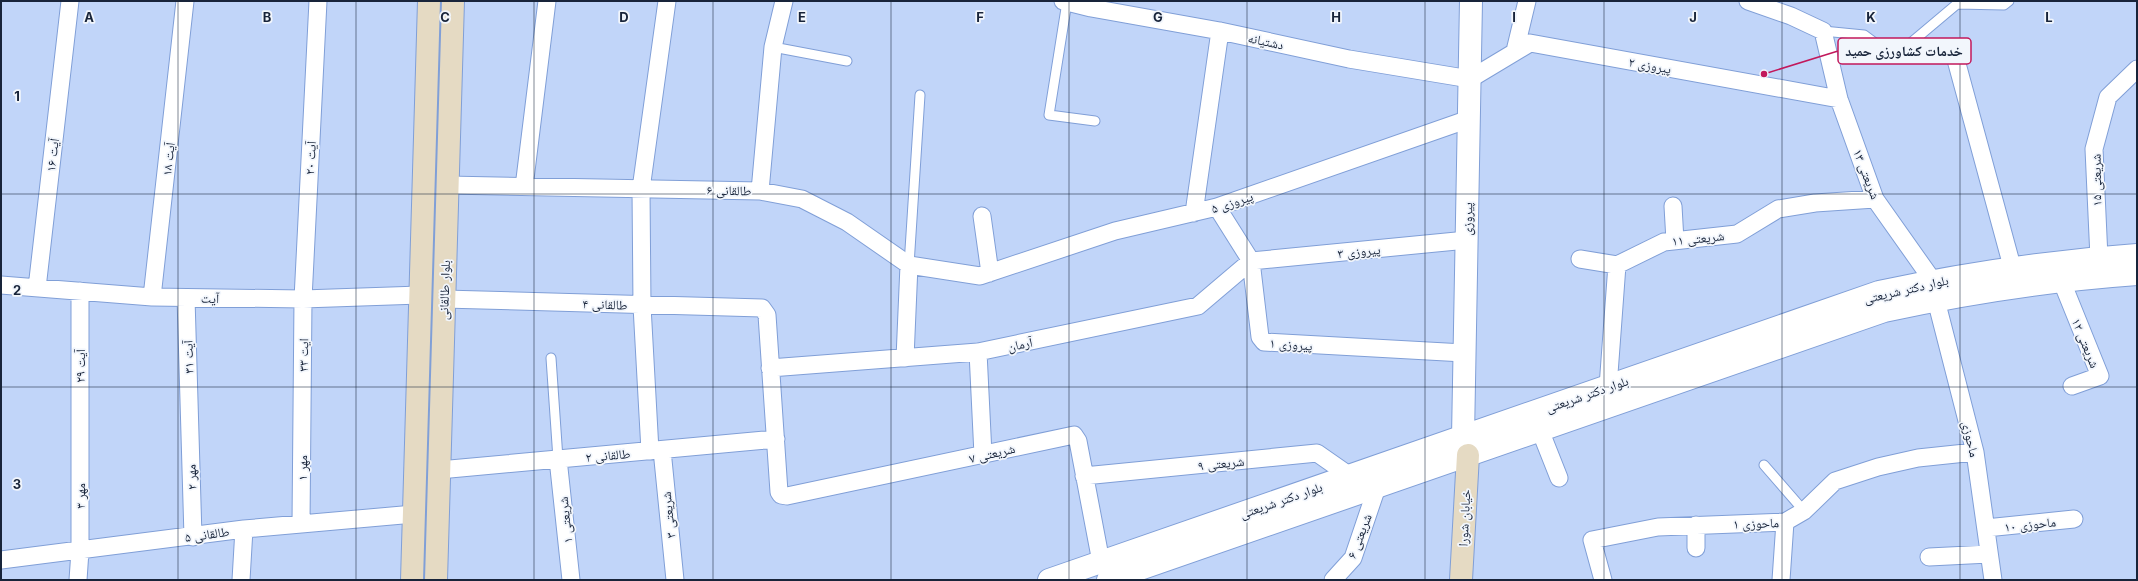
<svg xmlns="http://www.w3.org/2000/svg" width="2138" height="581" font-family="Inter,'Noto Naskh Arabic',sans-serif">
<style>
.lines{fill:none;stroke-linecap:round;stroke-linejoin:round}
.service-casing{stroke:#809fd7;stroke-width:11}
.minor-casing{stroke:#809fd7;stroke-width:19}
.tertiary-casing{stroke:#809fd7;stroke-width:24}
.secondary-casing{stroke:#809fd7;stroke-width:24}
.service{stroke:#fff;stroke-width:9}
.minor{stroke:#fff;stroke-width:17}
.tertiary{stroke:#fff;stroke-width:22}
.secondary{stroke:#e5dac3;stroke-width:22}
.grid{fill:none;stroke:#18243a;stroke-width:1;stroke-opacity:0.55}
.labels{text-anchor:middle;stroke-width:3.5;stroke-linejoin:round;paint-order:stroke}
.street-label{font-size:13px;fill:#18243a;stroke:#f2f6fc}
.grid-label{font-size:13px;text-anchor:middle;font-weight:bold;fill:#18243a;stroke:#f2f6fc;stroke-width:3.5;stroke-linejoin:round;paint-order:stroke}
.leader{fill:none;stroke:#c2185b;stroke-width:1.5}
.callout-dot{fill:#c2185b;stroke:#f2f6fc;stroke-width:1.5}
.callout{fill:#f2f6fc;stroke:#c2185b;stroke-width:1.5}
.callout-label{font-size:14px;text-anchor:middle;font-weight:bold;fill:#18243a}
</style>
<rect width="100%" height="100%" fill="#c1d5f9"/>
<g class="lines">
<!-- service casing -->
<g class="service-casing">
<path id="service" d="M1067,2L1049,115L1095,121
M1823,31L1864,35L1894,57L1957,4L2004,5L2009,1
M773,47L847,61
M909,265L920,95
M551,358L558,459
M1764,465L1804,511"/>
</g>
<!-- minor casing -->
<g class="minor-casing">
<path id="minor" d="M1063,1L1091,8L1220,31L1349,59L1470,79L1530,43L1839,99
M1748,1L1791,16L1823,31L1839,99L1875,199L1933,281
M1515,51L1527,1
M1956,60L2013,270
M447,185L760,191L802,199L847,222L909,265L980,276L1115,231L1217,207L1469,119
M524,187L547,1
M760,191L773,47L784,1
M1673,206L1675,241
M1217,207L1251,261L1260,337L1264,342L1464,353
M1194,213L1220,31
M982,216L990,273
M2099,258L2094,149L2108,97L2137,69
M1580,259L1617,265
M2062,282L2100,376L2072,386
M1,285L152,297L303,299L420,295
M37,288L70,1
M152,297L185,1
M186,298L193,537
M444,299L762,308L767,315L779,492L781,495L787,496L1074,435L1078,441L1101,562
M1936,300L1975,452L1993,580
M978,352L983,455
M905,358L909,265
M770,368L978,352L1198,306L1251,261L1467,240
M1608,387L1617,265L1664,242L1737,234L1778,209L1815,203L1875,199
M1540,430L1559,478
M662,450L675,580
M650,451L642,306L641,189L667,1
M558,459L571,580
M439,470L776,439
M1084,476L1317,453L1350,476
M301,524L303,299L318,1
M1986,528L2074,519
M1696,548V525
M1929,557L1989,554
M1,560L244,529L414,514
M78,580L80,551V291
M241,580L244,529
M1333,580L1353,558L1377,487
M1603,580L1592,540L1658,527L1785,522L1804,511L1835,481L1878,467L1918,458L1975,452
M1781,580L1785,522"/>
</g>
<!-- tertiary casing -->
<g class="tertiary-casing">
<path id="tertiary" d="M1466,449L1463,437L1471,1
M1049,580L1879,292C1963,274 2051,261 2137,255
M1108,580L1884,311C1967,293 2053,280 2137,274"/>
</g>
<!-- secondary casing -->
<g class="secondary-casing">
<path id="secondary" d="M412,580L429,1
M436,580L453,1
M1461,580L1468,455"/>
</g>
<!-- service -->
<use href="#service" class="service"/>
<!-- minor -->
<use href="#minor" class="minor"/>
<!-- tertiary -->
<use href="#tertiary" class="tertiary"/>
<!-- secondary -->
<use href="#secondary" class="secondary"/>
</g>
<!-- grid -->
<path class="grid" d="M178,1V580M356,1V580M534,1V580M713,1V580M891,1V580M1069,1V580M1247,1V580M1425,1V580M1604,1V580M1782,1V580M1960,1V580M1,194H2137M1,387H2137"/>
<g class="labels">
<!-- street labels -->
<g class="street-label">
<text transform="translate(1266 41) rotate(12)" y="5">دشتیانه</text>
<text transform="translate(1650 65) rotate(10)" y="5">پیروزی ۲</text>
<text transform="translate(52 155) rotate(-83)" y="5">آیت ۱۶</text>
<text transform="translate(310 158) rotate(-87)" y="5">آیت ۲۰</text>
<text transform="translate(168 159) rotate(-84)" y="5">آیت ۱۸</text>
<text transform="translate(1867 174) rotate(69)" y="5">شریعتی ۱۳</text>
<text transform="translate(2096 180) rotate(-91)" y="5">شریعتی ۱۵</text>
<text transform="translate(729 190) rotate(1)" y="5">طالقانی ۶</text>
<text transform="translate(1232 202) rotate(-18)" y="5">پیروزی ۵</text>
<text transform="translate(1467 219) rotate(-89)" y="5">پیروزی</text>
<text transform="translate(1698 238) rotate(-6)" y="5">شریعتی ۱۱</text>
<text transform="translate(1359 251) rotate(-6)" y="5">پیروزی ۳</text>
<text transform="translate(1906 289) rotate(-13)" y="5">بلوار دکتر شریعتی</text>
<text transform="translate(444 290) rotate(-88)" y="5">بلوار طالقانی</text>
<text transform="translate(210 298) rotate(1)" y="5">آیت</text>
<text transform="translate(605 304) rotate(2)" y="5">طالقانی ۴</text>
<text transform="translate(2086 343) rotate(68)" y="5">شریعتی ۱۲</text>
<text transform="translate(1020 344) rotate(-12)" y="5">آرمان</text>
<text transform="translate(1291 344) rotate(4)" y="5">پیروزی ۱</text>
<text transform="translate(303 355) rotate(-89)" y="5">ایت ۳۳</text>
<text transform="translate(188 357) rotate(-92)" y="5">آیت ۳۱</text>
<text transform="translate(80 366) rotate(-90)" y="5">آیت ۲۹</text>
<text transform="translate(1587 394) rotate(-19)" y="5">بلوار دکتر شریعتی</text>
<text transform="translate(1971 439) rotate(77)" y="5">ماحوزی</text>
<text transform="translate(992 453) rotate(-13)" y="5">شریعتی ۷</text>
<text transform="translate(608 455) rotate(-5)" y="5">طالقانی ۲</text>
<text transform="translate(1221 463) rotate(-6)" y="5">شریعتی ۹</text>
<text transform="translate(302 468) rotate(-90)" y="5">مهر ۱</text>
<text transform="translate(191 477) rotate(-92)" y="5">مهر ۲</text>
<text transform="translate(80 496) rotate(-90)" y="5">مهر ۳</text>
<text transform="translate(1281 500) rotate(-19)" y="5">بلوار دکتر شریعتی</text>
<text transform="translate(668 515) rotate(-96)" y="5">شریعتی ۳</text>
<text transform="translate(1464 518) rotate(-87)" y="5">خیابان شورا</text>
<text transform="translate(565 520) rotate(-96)" y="5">شریعتی ۱</text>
<text transform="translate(1756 523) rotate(-2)" y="5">ماحوزی ۱</text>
<text transform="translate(2030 524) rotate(-6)" y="5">ماحوزی ۱۰</text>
<text transform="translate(207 534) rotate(-8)" y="5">طالقانی ۵</text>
<text transform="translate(1359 536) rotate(-69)" y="5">شریعتی ۶</text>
</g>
</g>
<g class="grid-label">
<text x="89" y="22">A</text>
<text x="267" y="22">B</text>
<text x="445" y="22">C</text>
<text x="624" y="22">D</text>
<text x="802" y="22">E</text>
<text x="980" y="22">F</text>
<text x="1158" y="22">G</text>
<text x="1336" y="22">H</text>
<text x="1514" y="22">I</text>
<text x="1693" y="22">J</text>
<text x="1871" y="22">K</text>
<text x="2049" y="22">L</text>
<text x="17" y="101">1</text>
<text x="17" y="295">2</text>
<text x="17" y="489">3</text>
</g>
<!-- callouts -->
<path class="leader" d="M1764 74L1838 51"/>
<circle class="callout-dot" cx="1764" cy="74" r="4"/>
<rect class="callout" x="1838" y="38" width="133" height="26" rx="4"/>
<g class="callout-label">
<text x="1904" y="56">خدمات کشاورزی حمید</text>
</g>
<!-- border -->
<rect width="2138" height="581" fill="none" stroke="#18243a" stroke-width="4"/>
</svg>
